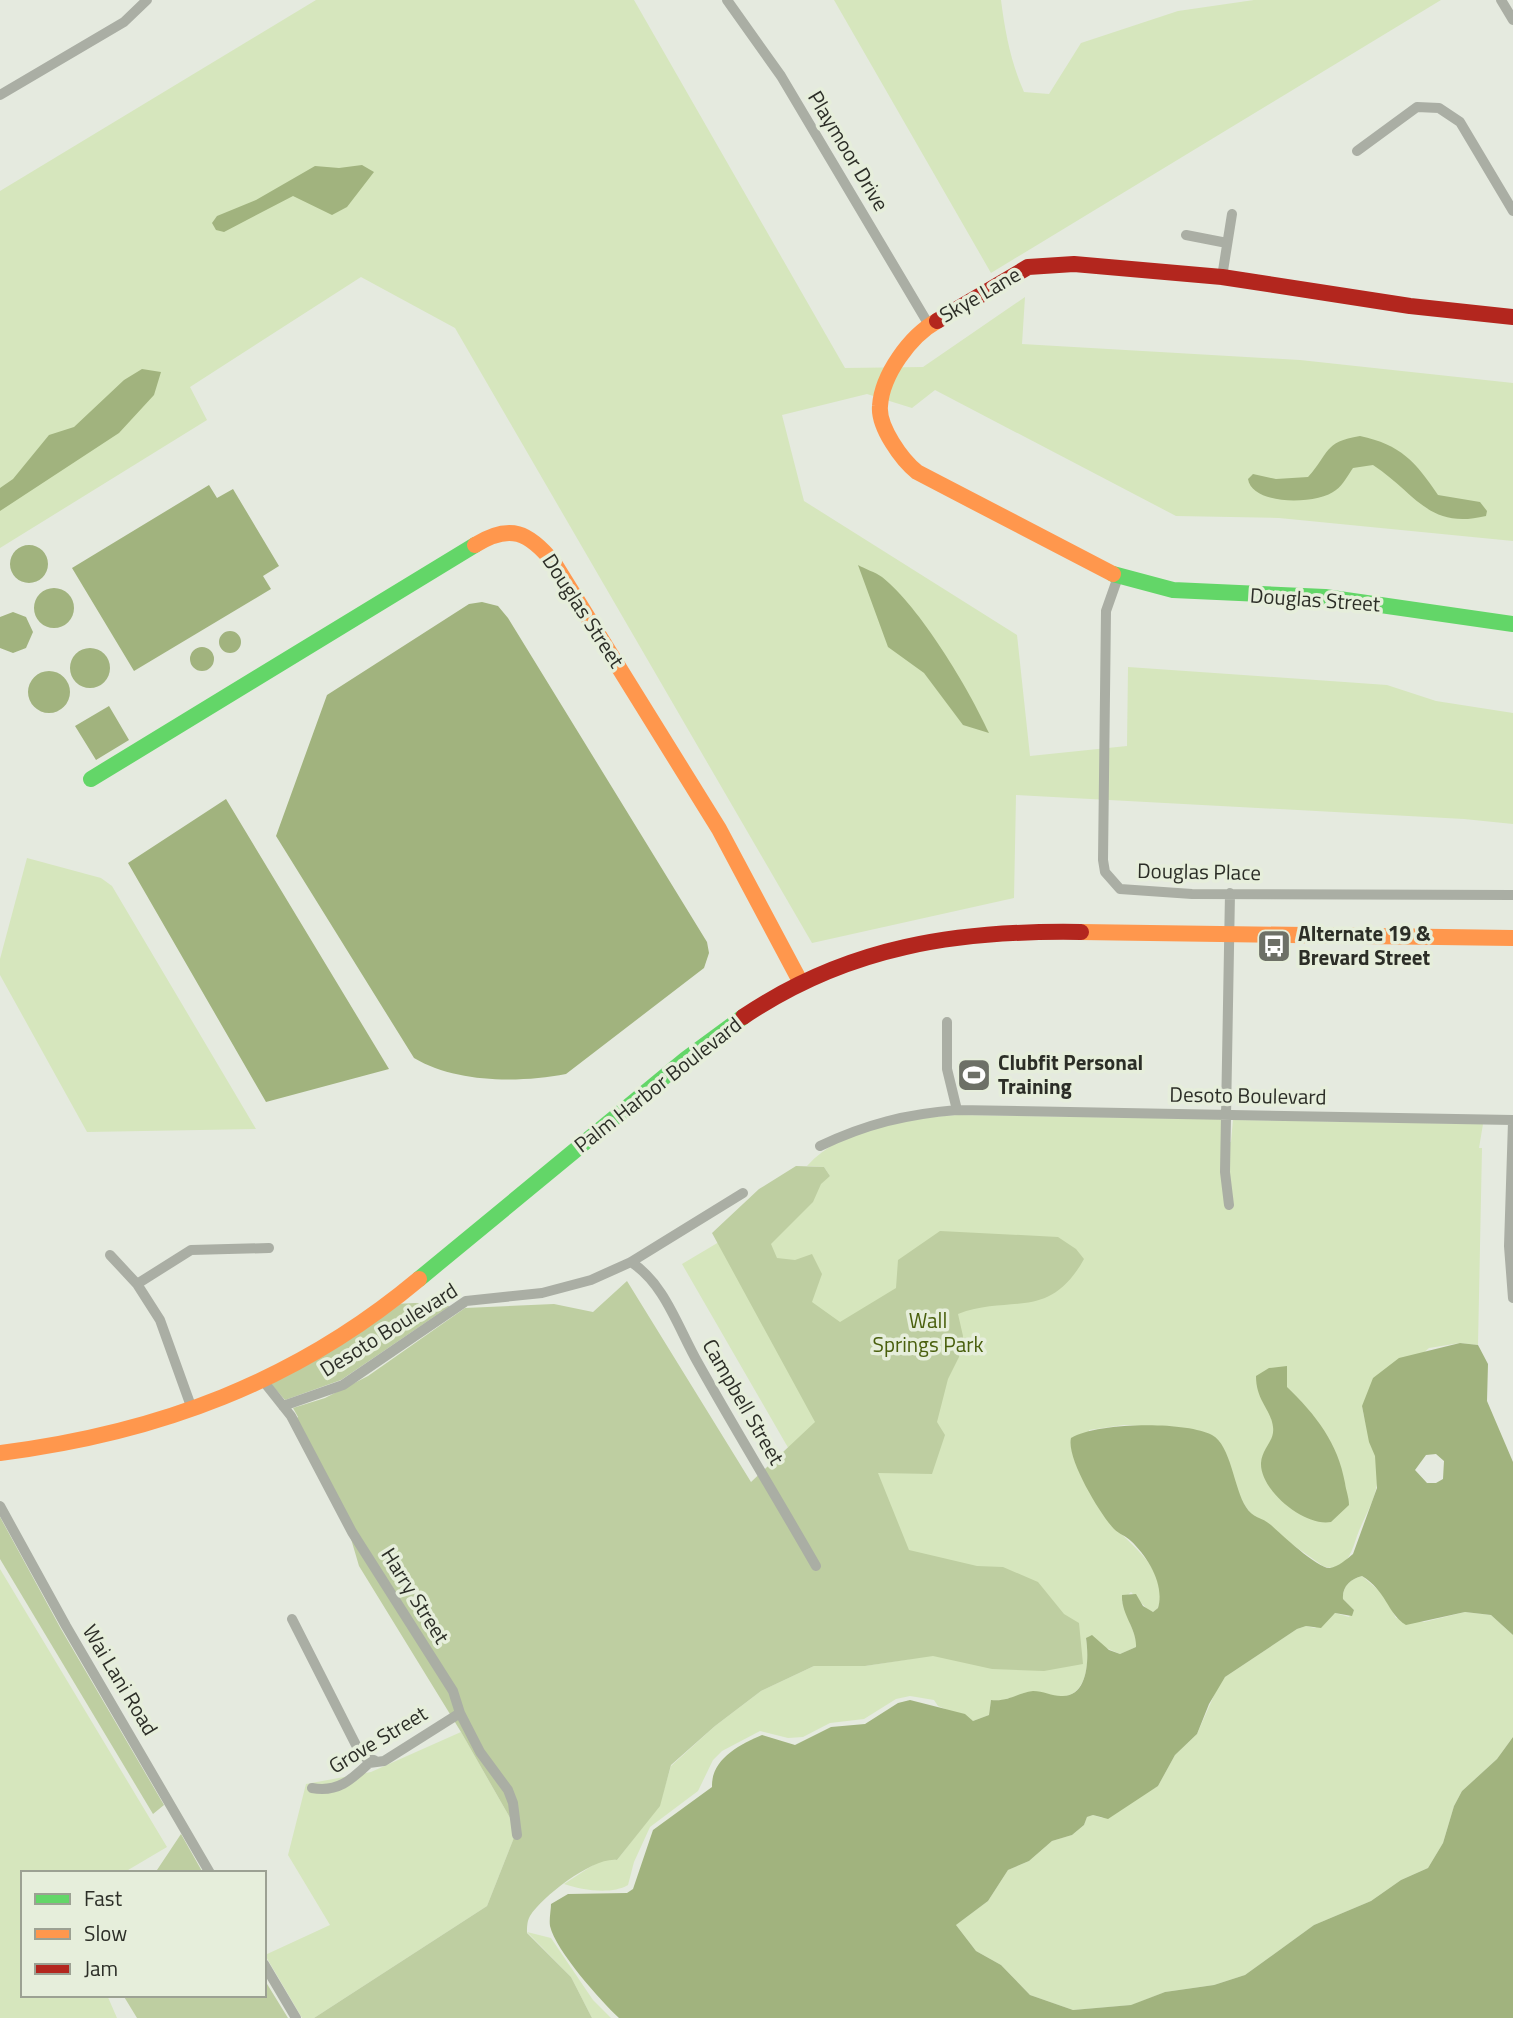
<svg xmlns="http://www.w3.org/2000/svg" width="1513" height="2018" font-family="'Titillium Web',sans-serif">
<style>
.green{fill:#d6e6bd}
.forest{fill:#becea1}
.water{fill:#a1b37e;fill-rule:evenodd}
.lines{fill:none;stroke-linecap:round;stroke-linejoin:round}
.street{stroke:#aaaea4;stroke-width:10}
.fast{stroke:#63d668;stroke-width:16}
.slow{stroke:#ff974d;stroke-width:16}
.jam{stroke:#b3261e;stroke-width:16}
.labels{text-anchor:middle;stroke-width:7;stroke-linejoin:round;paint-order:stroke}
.street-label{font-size:21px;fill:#2c2e27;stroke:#e6eedb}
.poi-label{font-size:21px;font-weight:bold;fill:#2c2e27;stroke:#e6eedb;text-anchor:start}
.park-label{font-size:21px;fill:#495f0d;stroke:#e6eedb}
</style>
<rect width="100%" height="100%" fill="#e5eadf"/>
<!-- green -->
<path class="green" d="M316,0H634L845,368L923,367L1025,297L1022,344L1300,360L1513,383V541L1279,518L1176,516L935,390L912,408L867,394L782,415L804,501L1017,635L1030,756L1127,746L1128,667L1387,685L1436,701L1513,713V824L1464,819L1016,795L1014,898L812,943L455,328L361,277L190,387L207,420L0,548V191Z
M834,0H1001C1005,32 1011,63 1024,92L1049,94L1081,43L1178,11L1254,0H1441L991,273Z
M27,858L101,878L112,886L256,1129L87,1132L0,975V959Z
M958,1115L1222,1119L1221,1141L1231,1142L1233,1120L1483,1124L1479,1148H1482L1478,1345L1460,1343L1429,1348L1362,1406C1365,1429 1378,1452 1378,1475C1377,1499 1365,1514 1357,1536C1352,1551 1346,1574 1323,1566L1252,1516L1239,1496L1221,1445L1198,1431L1177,1428L1124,1425L1089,1430C1091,1451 1089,1480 1096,1500C1110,1538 1173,1560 1158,1608L1153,1612L1149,1611L1131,1592L1122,1601L1136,1639V1647L1120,1654L1086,1639C1089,1656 1089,1691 1066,1696C1055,1698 1040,1693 1028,1694C1014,1695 1005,1702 991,1700L989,1715L973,1721L938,1706L934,1700L910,1696L896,1699L864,1719L830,1723L803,1737L788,1738L760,1731L722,1751L713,1760L698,1791L650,1827L634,1862L628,1885C611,1895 582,1890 564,1884L604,1858L617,1860L659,1806L671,1766L715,1726L761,1691L814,1666H865L910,1659L682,1264L830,1176L824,1167L807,1166C843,1126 907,1118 958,1115Z
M0,1569L167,1847L123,1873H23V1995H107L117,2018H0Z
M1362,1576L1384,1595L1396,1618L1424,1622L1465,1612L1491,1615L1513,1635V1737L1497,1759L1462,1791L1454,1806L1443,1843L1428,1868L1401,1880L1371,1901L1314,1925L1245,1975L1214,1985L1165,1992L1132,2005L1073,2010L1030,1995L1001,1965L976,1951L956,1925L988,1901L1008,1870L1029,1861L1052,1841L1072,1835L1084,1825L1087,1817L1093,1815L1102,1818L1158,1786L1175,1755L1197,1734L1219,1684L1225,1677L1297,1629L1306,1626L1315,1628L1335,1613L1349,1617L1354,1610L1343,1599C1342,1587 1350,1579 1362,1576Z
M461,1732L517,1830L487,1906L314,2018H302L265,1955L330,1925L288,1855L306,1784L371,1772Z
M527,1932L551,1938L593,2000L611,2018H592L571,1977Z"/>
<!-- forest -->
<path class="forest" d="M796,1166L824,1167L830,1176L821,1184L813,1202L771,1244L777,1258L795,1260L812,1254L822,1274L812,1302L840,1322L896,1288L898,1260L940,1231L1058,1237L1076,1249L1084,1259C1049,1322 1010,1294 958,1314L963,1336L959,1357L948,1379L937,1422L945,1435L932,1474L878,1473L909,1550L977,1566L1003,1567L1038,1582L1064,1614L1079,1623L1083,1664L1044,1671L992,1669L933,1656L865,1666H814L761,1691L715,1726L671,1765L660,1806L617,1860C593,1857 543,1896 530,1916C527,1921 527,1927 527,1933L571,1977L592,2018H314L487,1906L517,1830L461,1732L359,1566L349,1532L294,1421L298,1417L293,1408L325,1398L368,1376L465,1308L554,1304L593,1312L627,1281L751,1482L815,1422L712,1233L759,1189Z
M415,1303L450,1306L341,1380L285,1400L271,1384L394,1304Z
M0,1517L61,1629L164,1805L153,1814L0,1559Z
M181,1834L203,1873H155Z
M264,1979L288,2018H137L123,1995H264Z"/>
<!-- water -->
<path class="water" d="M362,165L374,172L347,207L332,215L293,196L224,232L216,230L212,223L217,216L256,200L315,166L339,168Z
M142,369L161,372L154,395L119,433L0,511V488L13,479L49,435L74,427L124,380Z
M1360,436C1401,445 1415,461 1438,495L1480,502L1487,511L1486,516C1428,530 1416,493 1373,465L1353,468C1348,475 1343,485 1336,490C1318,505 1252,506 1248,479L1253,474L1276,479L1308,477C1330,453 1323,442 1360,436Z
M209,485L217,498L233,489L279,566L263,576L271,589L134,671L72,568Z
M10 564a19 19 0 1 1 38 0a19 19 0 1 1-38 0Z
M858,565C865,569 875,572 882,577C920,607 969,689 989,733L963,725L924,673L888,647Z
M34 608a20 20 0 1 1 40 0a20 20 0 1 1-40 0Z
M482,602L498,606L508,618L707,942L709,953L704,968L566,1074C519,1083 456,1083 414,1058L276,836L327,695L469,604Z
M13,612L26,617L33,632L26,648L13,653L0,648V617Z
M219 642a11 11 0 1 1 22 0a11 11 0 1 1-22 0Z
M190 659a12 12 0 1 1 24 0a12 12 0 1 1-24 0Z
M70 668a20 20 0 1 1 40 0a20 20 0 1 1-40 0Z
M28 692a21 21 0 1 1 42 0a21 21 0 1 1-42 0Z
M109,706L129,740L96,760L75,726Z
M226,799L389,1069L266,1102L128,863Z
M1460,1343L1478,1345L1488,1364L1487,1401L1513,1462V1635L1491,1615L1465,1612L1406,1625C1387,1613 1386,1590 1362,1576C1350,1579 1342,1587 1343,1599L1354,1610L1352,1616L1335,1613L1321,1628L1306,1626L1297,1629L1225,1677L1209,1704L1197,1734L1175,1755L1158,1786L1108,1819L1093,1815L1087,1817L1084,1825L1072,1835L1052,1841L1029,1861L1008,1870L988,1901L956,1925L976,1951L1001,1965L1030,1995L1073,2010L1131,2005L1165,1992L1214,1985L1245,1975L1314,1925L1371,1901L1401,1880L1428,1868L1443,1843L1454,1806L1462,1791L1497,1759L1513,1737V2018H619C600,2000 556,1951 550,1926C549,1919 551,1910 551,1904L568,1894L627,1893L633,1889L653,1830L712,1787C711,1759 739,1745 762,1735L795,1745L831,1727L865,1724L898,1703L910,1700L965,1714L973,1721L989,1715L991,1700C1008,1702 1017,1693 1033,1691C1043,1691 1052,1696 1061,1696C1089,1698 1089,1657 1086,1638L1092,1635L1109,1650L1120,1654L1136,1647C1137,1629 1121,1614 1122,1595L1136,1594L1143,1606L1153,1612L1158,1608C1165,1585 1148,1557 1131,1541C1126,1536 1119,1534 1114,1529C1100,1514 1066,1458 1071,1438C1097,1422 1186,1421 1212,1435C1231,1445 1234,1489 1246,1507C1252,1518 1262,1517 1271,1525C1281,1534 1318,1569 1330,1568C1338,1567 1347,1559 1353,1554L1377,1488L1375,1456L1369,1442L1362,1406L1373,1378L1399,1358ZM1436,1454L1444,1461L1443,1479L1436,1483H1427L1415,1470L1426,1455Z
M1287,1366V1387C1316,1415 1338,1443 1345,1483C1346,1491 1349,1497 1349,1505L1331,1522C1304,1527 1260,1490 1261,1463C1262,1448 1275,1441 1273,1427C1271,1409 1256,1401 1256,1376L1269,1368Z"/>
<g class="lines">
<!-- street -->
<path class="street" d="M727,0L781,76L929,325
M1501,0L1513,20
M0,95L124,22L147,0
M1357,151L1417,107L1439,108L1460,122L1513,211
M1186,235L1227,243
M1222,277L1232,214
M1118,577L1106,611L1103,860L1105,872L1120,889L1192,894L1513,895
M947,1022V1069L957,1110
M1513,1122L1509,1246L1513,1298
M820,1146C866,1124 907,1114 957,1110L1513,1120
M1229,1205L1225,1172L1230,893
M110,1255L137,1284L160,1320L192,1409
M631,1262C665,1284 678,1328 698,1363C736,1431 777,1498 816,1566
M137,1284L191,1250L269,1248
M264,1382L291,1416L352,1532L453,1691L460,1713L480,1752L508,1790L513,1803L517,1835
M283,1406L343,1385L466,1301L542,1293L591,1280L631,1262L743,1193
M0,1506L66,1626L210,1873
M292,1619L357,1747L366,1758L374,1760
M312,1788C338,1793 352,1779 369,1763L384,1761L460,1713
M264,1964L296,2018"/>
<!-- fast -->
<path class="fast" d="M1113,574L1173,590L1325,597L1513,624
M91,779L475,545
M419,1279L686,1059L743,1017"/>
<!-- slow -->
<path class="slow" d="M937,321C910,336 882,375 880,406C878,427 902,460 917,472L1113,574
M475,545C510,523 529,532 554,563L719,829L801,983
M1081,932L1513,938
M0,1453C158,1433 296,1382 419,1279"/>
<!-- jam -->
<path class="jam" d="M937,321L1028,267L1074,264L1222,277L1410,306L1513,317
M743,1017C848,946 957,930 1081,932"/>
</g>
<!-- icons -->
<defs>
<g id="bus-square" transform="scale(1.75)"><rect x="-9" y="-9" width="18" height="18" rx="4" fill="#6d7067" stroke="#e6eedb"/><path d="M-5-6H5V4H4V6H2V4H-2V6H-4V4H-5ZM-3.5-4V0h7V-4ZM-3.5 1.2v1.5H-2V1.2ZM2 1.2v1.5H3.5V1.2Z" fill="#fff"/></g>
<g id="stadium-square" transform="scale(1.75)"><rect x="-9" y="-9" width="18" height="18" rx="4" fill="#6d7067" stroke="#e6eedb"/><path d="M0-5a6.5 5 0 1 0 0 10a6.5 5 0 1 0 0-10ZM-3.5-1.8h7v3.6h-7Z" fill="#fff"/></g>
</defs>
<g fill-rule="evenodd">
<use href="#bus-square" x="1274" y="946"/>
<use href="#stadium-square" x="974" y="1075"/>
</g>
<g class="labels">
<!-- street labels -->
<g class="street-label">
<text transform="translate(848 151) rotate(59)" y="7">Playmoor Drive</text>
<text transform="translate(980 295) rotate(-30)" y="7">Skye Lane</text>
<text transform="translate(1315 600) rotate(4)" y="7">Douglas Street</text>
<text transform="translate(583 611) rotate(57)" y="7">Douglas Street</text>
<text transform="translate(1199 872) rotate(1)" y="7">Douglas Place</text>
<text transform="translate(658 1085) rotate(-38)" y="7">Palm Harbor Boulevard</text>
<text transform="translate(1248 1096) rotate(1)" y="7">Desoto Boulevard</text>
<text transform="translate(389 1330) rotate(-32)" y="7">Desoto Boulevard</text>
<text transform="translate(743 1402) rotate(60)" y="7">Campbell Street</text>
<text transform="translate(415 1596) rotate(58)" y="7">Harry Street</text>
<text transform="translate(120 1680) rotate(59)" y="7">Wai Lani Road</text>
<text transform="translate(378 1740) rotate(-31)" y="7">Grove Street</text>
</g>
<!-- poi labels -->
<g class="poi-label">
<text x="1298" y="941">Alternate 19 &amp;<tspan x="1298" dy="24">Brevard Street</tspan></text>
<text x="998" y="1070">Clubfit Personal<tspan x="998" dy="24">Training</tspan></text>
</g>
<!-- park labels -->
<g class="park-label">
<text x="928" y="1328">Wall<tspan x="928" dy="24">Springs Park</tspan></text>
</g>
</g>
<!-- legend -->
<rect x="21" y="1871" width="245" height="126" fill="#e6eedb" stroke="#9ca193" stroke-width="2"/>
<rect x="35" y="1894" width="35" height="10" fill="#63d668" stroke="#9ca193" stroke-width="2"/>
<text x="84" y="1906" font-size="21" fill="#2c2e27">Fast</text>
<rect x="35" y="1929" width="35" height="10" fill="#ff974d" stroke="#9ca193" stroke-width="2"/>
<text x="84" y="1941" font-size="21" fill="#2c2e27">Slow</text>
<rect x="35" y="1964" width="35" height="10" fill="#b3261e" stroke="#9ca193" stroke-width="2"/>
<text x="84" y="1976" font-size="21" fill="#2c2e27">Jam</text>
</svg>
